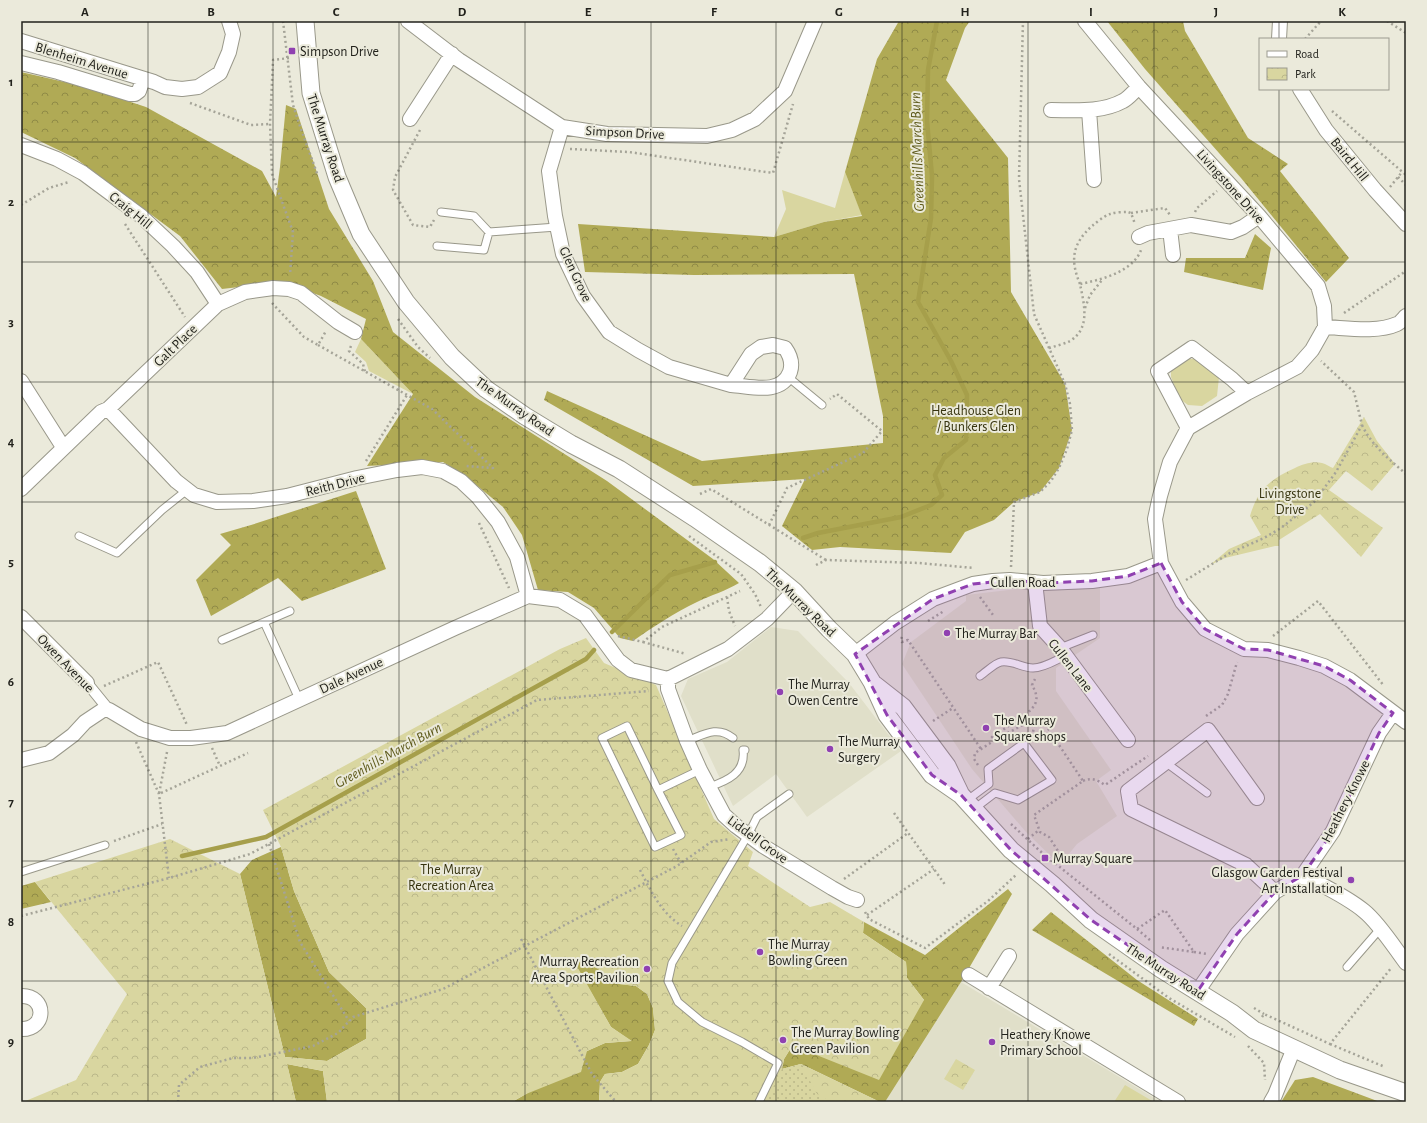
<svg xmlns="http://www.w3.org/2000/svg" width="1427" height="1123" font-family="'Alegreya Sans',sans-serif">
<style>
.built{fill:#e0dfc9}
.grass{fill:#d9d6a0}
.forest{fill:url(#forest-crowns)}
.park{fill:url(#park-crowns)}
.garden{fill:url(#garden-dots)}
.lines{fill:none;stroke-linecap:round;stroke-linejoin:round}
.stream{stroke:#a69f4b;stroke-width:4.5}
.service-casing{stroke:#99988a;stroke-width:9}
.pedestrian-casing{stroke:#99988a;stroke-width:12}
.minor-casing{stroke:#99988a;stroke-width:16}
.tertiary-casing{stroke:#99988a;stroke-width:19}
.path{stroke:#a5a498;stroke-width:2.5;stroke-dasharray:2 3;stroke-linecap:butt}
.service{stroke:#fff;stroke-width:7}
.pedestrian{stroke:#fff;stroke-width:10}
.minor{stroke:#fff;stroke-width:14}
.tertiary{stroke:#fff;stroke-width:17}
.marked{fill:#9041b1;fill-opacity:0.2;stroke:#9041b1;stroke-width:3;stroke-dasharray:8 5;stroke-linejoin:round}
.grid{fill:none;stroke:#22221c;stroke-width:1;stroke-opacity:0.55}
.poi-dot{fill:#9041b1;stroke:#ebeadb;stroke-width:1.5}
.labels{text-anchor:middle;stroke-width:4;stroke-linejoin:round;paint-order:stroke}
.poi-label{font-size:14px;fill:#22221c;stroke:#ebeadb;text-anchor:start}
.street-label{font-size:14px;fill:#22221c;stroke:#ebeadb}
.park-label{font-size:14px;fill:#37340f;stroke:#ebeadb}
.water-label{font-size:15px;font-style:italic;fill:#5e5a1b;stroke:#ebeadb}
.neatline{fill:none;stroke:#22221c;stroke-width:1.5}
.grid-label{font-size:13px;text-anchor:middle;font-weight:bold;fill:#22221c}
</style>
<defs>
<pattern id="forest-crowns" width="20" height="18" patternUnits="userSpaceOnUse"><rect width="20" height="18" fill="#b0aa55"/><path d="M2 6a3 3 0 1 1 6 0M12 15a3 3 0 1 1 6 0" fill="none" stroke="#8f8a46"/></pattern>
<pattern id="park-crowns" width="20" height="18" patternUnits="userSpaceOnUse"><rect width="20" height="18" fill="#d9d6a0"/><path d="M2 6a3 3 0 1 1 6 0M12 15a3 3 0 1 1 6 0" fill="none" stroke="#bab789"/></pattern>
<pattern id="garden-dots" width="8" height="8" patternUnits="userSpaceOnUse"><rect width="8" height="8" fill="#d9d6a0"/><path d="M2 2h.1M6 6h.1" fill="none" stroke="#bab789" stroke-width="1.8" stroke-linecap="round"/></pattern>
</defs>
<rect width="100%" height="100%" fill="#ebeadb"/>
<!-- built -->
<path class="built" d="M1100,586V638L1056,668V691L1111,770L1096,781L1117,816L1077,844L1060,865L1026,832L972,769L902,664L911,642L966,601V595L1017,589Z
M771,627L798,631L849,683L901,751L807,817L776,774L733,806L681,696L688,679L727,662Z
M961,982L1161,1102H885Z"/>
<!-- grass -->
<path class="grass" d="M845,172L862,215L824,222L774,237L786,209L782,190L835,208Z
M361,339L413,394L369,371L366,362L355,352Z
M1187,359H1194L1198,361L1219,377L1217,396L1202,406L1188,405L1180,399L1171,377V371Z
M1125,1085L1154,1102H1114Z"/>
<!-- forest -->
<path class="forest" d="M899,21H970L965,28L946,80L1008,158L1011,292L1065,384L1072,430L1059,468L1040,492L1014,502L994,520L965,532L951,553L840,547L812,550L782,526L805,479L693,486L544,400L547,391L702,461L883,443V416L854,274L694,275L585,272L578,224L774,237L824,222L862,216L845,172L877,59Z
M1107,21H1183L1185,31L1248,138L1288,164L1280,171L1349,258L1326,282L1241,178L1145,69Z
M21,72L82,86L146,107L262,171L276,197L280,167L286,105L296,109L329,209L373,281L393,332L475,397L607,481L713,559L739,583C726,591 711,595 697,602C674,613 653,627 633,641L620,638L594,608L568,592L538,590L522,535L503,507L464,475L443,462L367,466L413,394L361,339L366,319L321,296L283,282L222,289L180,236L75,158L21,132Z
M1255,234L1271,248L1263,290L1184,272L1186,258H1245Z
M356,491L386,569L302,601L278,578L211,616L196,580L231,545L220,534L251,525Z
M281,847L294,891L329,972L366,1008V1039L327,1061L285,1057L240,874L252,860Z
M35,882L51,902L21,909V886Z
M1008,889L1012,894L961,982L885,1102H880L801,1064L782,1069L784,1059L794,1043L809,1052L924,1000L907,978L906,962L863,933L864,922L925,955Z
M1051,912L1137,980L1198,1019L1194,1026L1032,930Z
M573,961L588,963L610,976L619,984L636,986L647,994L653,1008L655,1030L649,1045L638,1064L622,1072L605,1074L600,1082L599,1102H512L526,1094L587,1051L605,1043L631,1041L611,1027Z
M287,1064L323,1071L327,1102H296Z
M1313,1077L1380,1102H1281L1295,1080Z"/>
<!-- park -->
<path class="park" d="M1364,417L1377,441L1395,464L1372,491L1346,471L1329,490L1383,528L1361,557L1320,514L1279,540V546H1275L1225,558L1210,565L1229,549L1261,535L1250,516C1258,489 1269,480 1295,468C1303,464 1313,461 1322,463C1326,464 1330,467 1333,468Z
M586,638L604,663L656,685L714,819L753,852L748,866L810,907L830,902L864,922L863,933L906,962L907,978L924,1000L879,1080L809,1052L794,1043L784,1059L782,1069L801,1064L880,1102H599L600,1082L605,1074L622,1072L638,1064L649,1045L655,1030L653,1008L647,994L636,986L619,984L610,976L588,963L574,961L611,1027L632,1041L605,1043L587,1051L581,1072L526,1094L512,1102H327L323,1071L287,1064L296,1102H23L76,1080L127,994L35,882L170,839L240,874L285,1057L327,1061L366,1039V1008L329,972L294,891L281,847L263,810L560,649Z
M956,1059L975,1070L963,1090L944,1079Z"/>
<!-- garden -->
<path class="garden" d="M801,1064L817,1094L831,1102H766L782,1069Z"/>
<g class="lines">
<!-- stream -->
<path class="stream" d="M803,538L818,533L901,517L931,505L942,495L935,475L944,458L966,440L967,395L951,361L918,302L931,218L932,176L927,121L928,70L937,21
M612,632L670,575L715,562
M182,856L266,837L586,659L594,650"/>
<!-- service casing -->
<g class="service-casing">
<path id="service" d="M441,212L474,216L489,232L557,227
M437,246L484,250L489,232
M788,377L822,405
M79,536L117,553L162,510L187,490
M264,622L299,699
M222,640L290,611
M1060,648L1093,635
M980,676C986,672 995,663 1001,662C1012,660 1022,668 1033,668C1044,668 1056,660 1065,656
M687,741C703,735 717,725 733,738
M1165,762L1207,793
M709,787C727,781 746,773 743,750H745
M658,790L627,726L602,738L655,847L681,835L658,790L700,770
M966,801L989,784L988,769L1024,743L1052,780L1018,800L995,793L974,809
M21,872L105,845
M1347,967L1380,929
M759,1102L778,1063L742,1042L702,1022L678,1002L668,981L672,963L748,835L757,817L789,794"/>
</g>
<!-- pedestrian casing -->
<g class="pedestrian-casing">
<path id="pedestrian" d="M87,683L109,710"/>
</g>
<!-- minor casing -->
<g class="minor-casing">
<path id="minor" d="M408,21L459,60L562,127L607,134L707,136L732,130L755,119L785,91L815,21
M1085,21L1139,87L1259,216L1318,286L1324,306L1325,327L1312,350L1297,367L1247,393L1188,428L1170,462L1160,496L1155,519L1161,563L1182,602L1205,629L1244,649L1268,650L1299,658L1324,666L1350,680L1406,722
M1279,39L1280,21
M21,41L154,82L165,87L182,89L198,87L220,73L229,52L233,34L229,21
M21,63L58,72L130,94H135L139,91L143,79
M1300,89L1326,130L1375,190L1406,224
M1051,110C1074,110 1101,113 1123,101C1129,98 1134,91 1139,87
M1089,110L1094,180
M410,119L452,54
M562,127L549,171L555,216L563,254L583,296L609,332L638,350L669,367L731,385
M21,145L57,159L83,173L141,216L173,246L197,272L218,304
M1170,229L1173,255
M1139,237L1148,233L1191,225L1231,232L1243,227L1259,216
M1325,327C1347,328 1377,333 1397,324C1400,323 1403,319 1406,316
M773,345L785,348C790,355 793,363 790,372C781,396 750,386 731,385L751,354L761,347Z
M21,381L63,447
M108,409L176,481L194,495L217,502L253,501L287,496L357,478L397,470L422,467L443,471L461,481L478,497L498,522L517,557L528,596
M1188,428L1158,371L1192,348L1232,379L1247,393
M21,489L101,412L108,409L218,304L245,292L273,288L289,289L301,293L338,322L355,332
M1035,582L1040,626L1060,648L1128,740
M21,617L87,683
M855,654L895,623L933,599L973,584L993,581L1010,580L1043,583L1092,581L1128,576L1161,563
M668,679V689L687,741L700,770L724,815L736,826L763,846L832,888L848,897L857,900
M668,679L728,649L767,619L794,591
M21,760L49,753L73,735L85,722L103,710H109L141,729L170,738H191L227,733L455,628L528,596L560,600L585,615L618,660L631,670L668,679
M1257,798L1208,730L1128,791L1131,809L1246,865L1275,892
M1303,875C1323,886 1346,896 1364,911C1379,923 1394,947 1406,963
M969,975L1178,1102
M989,988L1009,956
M1197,992L1237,934L1275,892L1303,875L1333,831L1379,733L1393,713
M21,996C47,995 47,1030 21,1029
M1271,1102L1275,1095L1294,1048"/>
</g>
<!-- tertiary casing -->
<g class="tertiary-casing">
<path id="tertiary" d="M305,21L311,93L337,177L361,234L406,302L452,357L486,389L525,416L571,444L619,469L695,518L760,563L794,591L829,629L855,654L872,682L887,715L932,775L961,795L1011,850L1052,884L1091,920L1161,969L1232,1013L1254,1030L1340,1070L1406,1093
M875,685L903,707L947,766L960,793"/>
</g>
<!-- path -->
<path class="path" d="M283,21L293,105L301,129L318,176
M1387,21L1406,33
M1305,39L1321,21
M289,58L273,60L270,124L272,174L293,232L290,275
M190,103L251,125L270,124
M1332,111L1406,175
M420,130L395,177L393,190L413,225L430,227L434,220
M570,149L629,152L773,173L793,104
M1398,177L1406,185
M1390,187L1402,172
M21,205L49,188L69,182
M1195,212L1197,208L1217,191
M1131,213L1165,208L1170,215
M125,224L185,317
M1080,284C1070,260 1072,244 1092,226C1097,222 1104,216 1110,214C1115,212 1123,212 1128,212L1131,213L1135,224
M272,303L304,337L318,345L326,331
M1085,308L1090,295L1102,280
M1344,313L1406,271
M398,319L418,347L430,358
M318,345L432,409L493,468L465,466
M351,346L349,351L363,364L365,372
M1049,348C1056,346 1064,344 1070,341C1091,328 1084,304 1080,284C1100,280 1133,272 1141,250
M1362,425C1372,446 1389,459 1406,474
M366,461L407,395
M700,494L711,489L826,560
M479,523L509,588
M769,525L787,488L863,453L882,431L837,394L830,399
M689,536L741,574L755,594L761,607
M816,565L826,560L919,563L974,568
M1011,567L1014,502L1040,492L1051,481L1059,468L1067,449L1072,430L1070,404L1065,384L1034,314L1019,179L1023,21
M1186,580L1230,553L1264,538L1281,528L1314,502L1336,472L1362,425L1354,392L1321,361
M727,597L729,611L735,626
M980,597L993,615
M928,621L944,611
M618,636L643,642L662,627L740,591
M1273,636L1318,601L1384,686
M902,637L901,639L902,642L908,640L981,749
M643,642L686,654
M104,686L158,662L187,725
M1025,715C1037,705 1040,699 1032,685L1035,679
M1206,716L1222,705L1228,694L1237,662
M933,721L953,708
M1028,722H1035L1032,737
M1035,722L1041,718L1083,781L1034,815L1040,832L1049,837L1058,851V858L1056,864L1137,929L1165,910L1194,952L1159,947
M136,742L159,794L169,878
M212,748L220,766
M167,752L159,794L248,753
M978,765L974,759L975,753L995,740L992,737L1025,715L1028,722L995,740
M1083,781C1092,777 1097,780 1105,785L1148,756
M894,813L946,886
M1011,824L1040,851L1056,864
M1028,839L1039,830
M114,841L162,824
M269,844L300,942L349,1021
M673,849L681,863
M640,870C651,891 661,913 682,926
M844,879L908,833
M865,912L869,919L925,948L988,901L1017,874
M867,915L934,869
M21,916L169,878L250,854L537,700L649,691
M1137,929L1150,940
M521,939L592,1074L616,1102
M1194,952L1207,954
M1109,954L1169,998L1235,1037
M1254,1008L1264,1014
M1262,1017L1264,1014L1330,1044L1392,967
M1330,1044L1385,1067
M1248,1046L1264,1063L1265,1080
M178,1102L179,1085L200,1067L233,1058H253L313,1046L338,1033L353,1017L443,989L677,866L711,842L730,839"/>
<!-- service -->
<use href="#service" class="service"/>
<!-- pedestrian -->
<use href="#pedestrian" class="pedestrian"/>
<!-- minor -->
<use href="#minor" class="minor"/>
<!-- tertiary -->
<use href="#tertiary" class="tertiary"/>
</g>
<!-- marked area -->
<path class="marked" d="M1161,563L1182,602L1205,629L1244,649L1268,650L1324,666L1350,680L1393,713L1379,733L1333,831L1303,875L1275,892L1237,934L1197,992L1091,920L1011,850L961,795L932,775L887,715L855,654L933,599L973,584L1010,580L1043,583L1092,581L1128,576Z"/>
<!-- grid -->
<path class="grid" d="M148,21V1102M273,21V1102M399,21V1102M525,21V1102M651,21V1102M776,21V1102M902,21V1102M1028,21V1102M1154,21V1102M1279,21V39M1279,89V1102M21,142H1406M21,262H1406M21,382H1406M21,502H1406M21,621H1406M21,741H1406M21,861H1406M21,981H1406"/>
<!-- markers -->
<g class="poi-dot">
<rect x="288" y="47" width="8" height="8" rx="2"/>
<circle cx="947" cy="633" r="4"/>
<circle cx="780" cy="692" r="4"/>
<circle cx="986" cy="728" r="4"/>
<circle cx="830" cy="749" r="4"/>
<rect x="1041" y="854" width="8" height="8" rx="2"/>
<circle cx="1351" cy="880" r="4"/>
<circle cx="760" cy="952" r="4"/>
<circle cx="647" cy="969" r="4"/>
<circle cx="783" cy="1040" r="4"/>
<circle cx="992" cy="1042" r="4"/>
</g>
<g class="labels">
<!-- poi labels -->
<g class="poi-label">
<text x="300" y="56">Simpson Drive</text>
<text x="955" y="638">The Murray Bar</text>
<text x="788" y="689">The Murray<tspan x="788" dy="16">Owen Centre</tspan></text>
<text x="994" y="725">The Murray<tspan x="994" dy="16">Square shops</tspan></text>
<text x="838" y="746">The Murray<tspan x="838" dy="16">Surgery</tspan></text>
<text x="1053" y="863">Murray Square</text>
<text x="1343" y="877" text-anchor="end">Glasgow Garden Festival<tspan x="1343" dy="16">Art Installation</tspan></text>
<text x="768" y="949">The Murray<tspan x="768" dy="16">Bowling Green</tspan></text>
<text x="639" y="966" text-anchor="end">Murray Recreation<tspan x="639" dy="16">Area Sports Pavilion</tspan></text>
<text x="791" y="1037">The Murray Bowling<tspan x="791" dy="16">Green Pavilion</tspan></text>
<text x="1000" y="1039">Heathery Knowe<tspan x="1000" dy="16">Primary School</tspan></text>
</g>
<!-- street labels -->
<g class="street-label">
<text transform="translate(82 60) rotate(17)" y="5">Blenheim Avenue</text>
<text transform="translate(625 132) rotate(3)" y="5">Simpson Drive</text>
<text transform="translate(326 138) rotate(72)" y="5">The Murray Road</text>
<text transform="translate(1350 159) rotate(51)" y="5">Baird Hill</text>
<text transform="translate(1231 186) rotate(48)" y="5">Livingstone Drive</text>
<text transform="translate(131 210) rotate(39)" y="5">Craig Hill</text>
<text transform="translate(576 274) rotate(65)" y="5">Glen Grove</text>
<text transform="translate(175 345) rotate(-44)" y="5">Galt Place</text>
<text transform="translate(515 406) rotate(35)" y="5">The Murray Road</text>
<text transform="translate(335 484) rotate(-14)" y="5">Reith Drive</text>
<text x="1023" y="587">Cullen Road</text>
<text transform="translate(801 602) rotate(44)" y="5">The Murray Road</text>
<text transform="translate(66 663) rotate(46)" y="5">Owen Avenue</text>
<text transform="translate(1071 665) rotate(52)" y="5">Cullen Lane</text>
<text transform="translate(351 675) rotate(-25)" y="5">Dale Avenue</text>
<text transform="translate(1345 801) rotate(-63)" y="5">Heathery Knowe</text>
<text transform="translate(758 839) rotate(36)" y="5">Liddell Grove</text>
<text transform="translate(1166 971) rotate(33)" y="5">The Murray Road</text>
</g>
<!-- park labels -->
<g class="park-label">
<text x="976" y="415">Headhouse Glen<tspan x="976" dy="16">/ Bunkers Glen</tspan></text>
<text x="1290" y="498">Livingstone<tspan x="1290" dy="16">Drive</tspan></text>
<text x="451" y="874">The Murray<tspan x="451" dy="16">Recreation Area</tspan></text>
</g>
<!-- water labels -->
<g class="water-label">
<text transform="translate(917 152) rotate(-92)" y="5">Greenhills March Burn</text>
<text transform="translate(388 755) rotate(-29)" y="5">Greenhills March Burn</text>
</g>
</g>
<!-- border -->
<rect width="1427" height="1123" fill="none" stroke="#ebeadb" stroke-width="44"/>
<!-- legend -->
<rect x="1259" y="38" width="130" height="52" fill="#ebeadb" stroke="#9b9a8f"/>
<rect x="1267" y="51" width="20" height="6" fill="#ffffff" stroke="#9b9a8f"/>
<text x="1295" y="58" font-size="12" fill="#22221c">Road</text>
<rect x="1267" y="68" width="20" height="12" fill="url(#park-crowns)" stroke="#9b9a8f"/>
<text x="1295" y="78" font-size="12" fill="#22221c">Park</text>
<rect x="22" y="22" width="1383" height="1079" class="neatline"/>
<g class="grid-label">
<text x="85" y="16">A</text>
<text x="211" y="16">B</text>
<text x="336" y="16">C</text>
<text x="462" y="16">D</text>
<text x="588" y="16">E</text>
<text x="714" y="16">F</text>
<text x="839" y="16">G</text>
<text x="965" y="16">H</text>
<text x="1091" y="16">I</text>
<text x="1216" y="16">J</text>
<text x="1342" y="16">K</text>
<text x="11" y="86">1</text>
<text x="11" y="206">2</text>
<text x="11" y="326">3</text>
<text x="11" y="446">4</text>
<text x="11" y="566">5</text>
<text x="11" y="686">6</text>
<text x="11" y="806">7</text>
<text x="11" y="926">8</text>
<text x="11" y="1046">9</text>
</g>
</svg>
